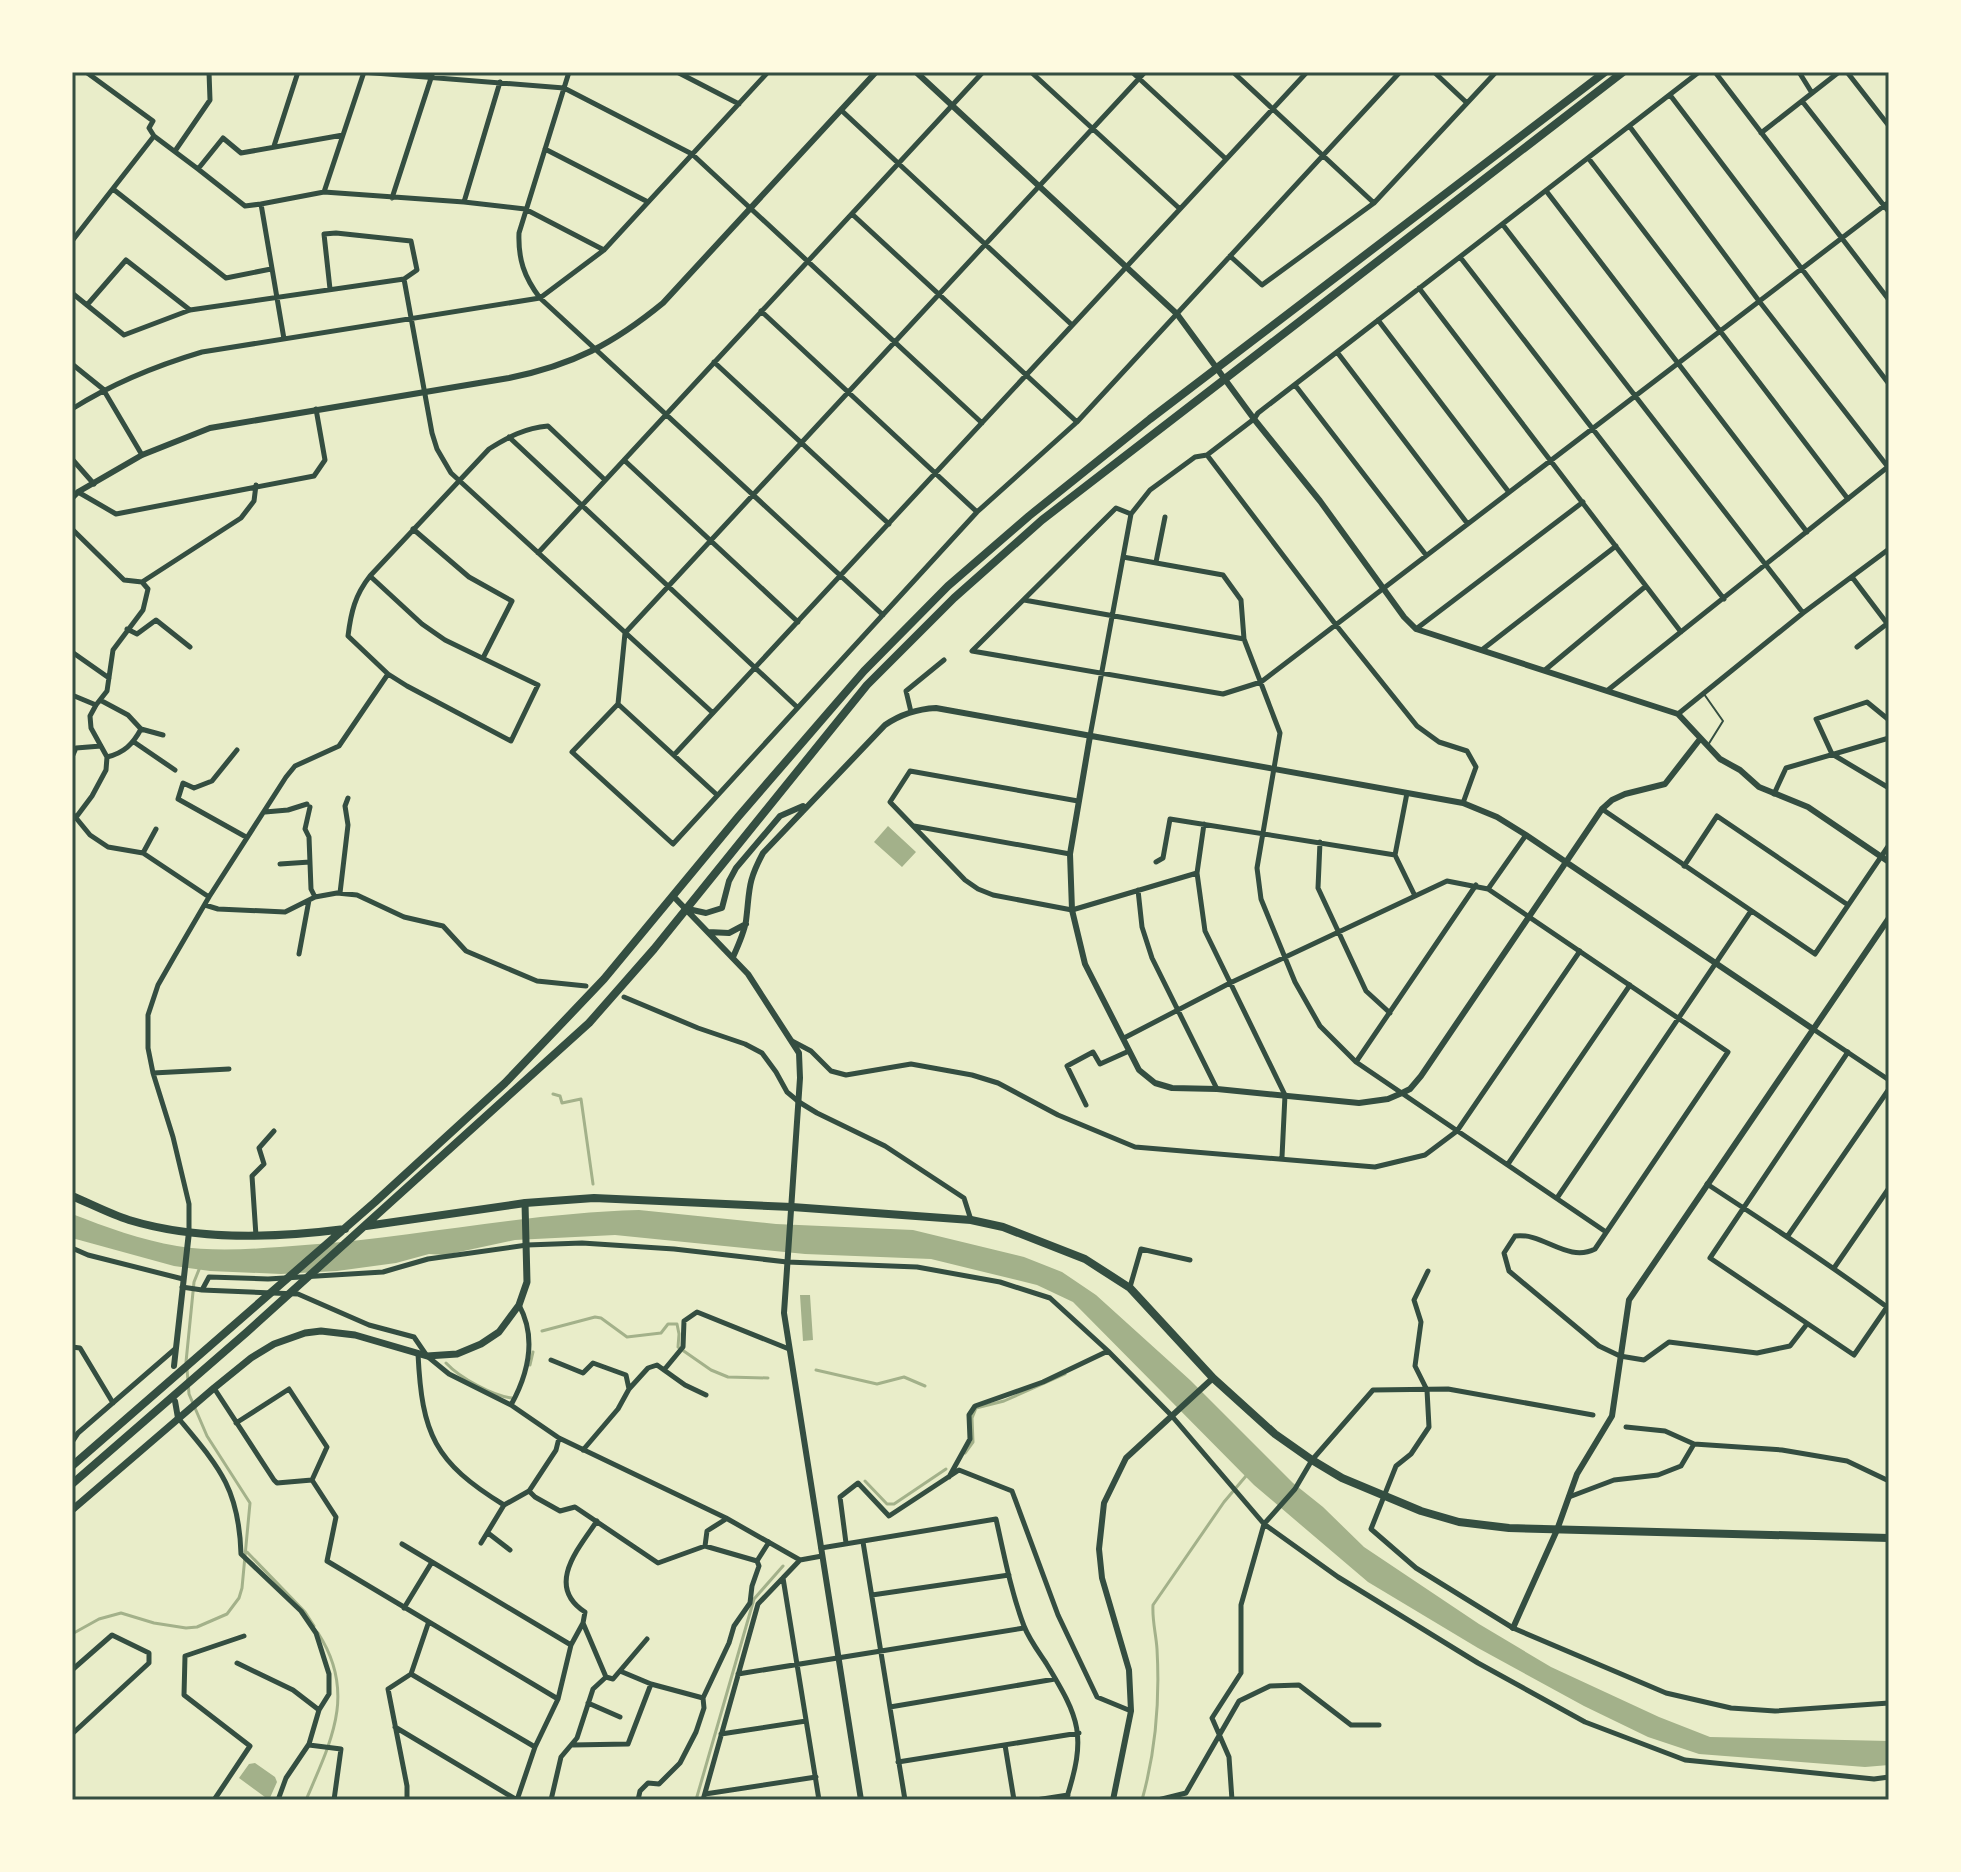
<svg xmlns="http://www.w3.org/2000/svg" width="1961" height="1872" font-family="Jost,sans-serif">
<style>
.water{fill:#a3b18a}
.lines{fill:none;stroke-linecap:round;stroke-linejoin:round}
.stream{stroke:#a3b18a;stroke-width:3}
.service{stroke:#344e41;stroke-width:2}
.minor{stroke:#344e41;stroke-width:5}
.tertiary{stroke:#344e41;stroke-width:6}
.secondary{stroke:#344e41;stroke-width:7}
.primary{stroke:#344e41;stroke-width:8}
.neatline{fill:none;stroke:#344e41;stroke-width:3}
</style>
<rect width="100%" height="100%" fill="#e9edc9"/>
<!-- water -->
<path class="water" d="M888,826L916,852L902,867L874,842Z
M639,1210L776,1224L913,1230L1024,1257L1062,1272L1096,1295L1190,1380L1293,1483L1323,1507L1364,1547L1479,1624L1551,1667L1659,1717L1710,1737L1889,1741V1765L1865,1767L1699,1754L1648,1737L1584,1706L1478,1648L1368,1582L1254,1485L1073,1302L1037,1285L931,1259L805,1254L615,1235L515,1240L445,1255L429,1254L396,1263L337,1271L281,1274L210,1271L174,1266L72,1238V1214C106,1227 141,1240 177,1246C219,1253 263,1248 305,1245C417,1237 526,1213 639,1210Z
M800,1295H810L813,1340L803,1341Z
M255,1763L275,1777L277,1782L269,1800L239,1778L249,1764Z"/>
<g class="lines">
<!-- stream -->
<path class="stream" d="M553,1094L560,1096L562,1103L581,1099L593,1184
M542,1331L595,1317L601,1318L627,1337L661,1333L668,1324H677L679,1334L678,1347L711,1370L728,1377L768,1378
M186,1362L194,1282L200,1267
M446,1363C460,1378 493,1396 512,1398
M530,1365L533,1352
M816,1370L877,1384L904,1377L925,1386
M965,1453L973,1442L972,1418L976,1408L1004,1401L1065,1374
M865,1481L887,1504H894L946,1469
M247,1552L305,1612L314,1626
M72,1634L99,1619L121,1613L154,1623L186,1628L197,1627L227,1614L239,1598L242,1588L250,1503L207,1436L189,1394L187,1369
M306,1800C331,1741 357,1693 318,1633
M696,1800L754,1599L783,1566
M1142,1800C1156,1750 1160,1701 1157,1649C1156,1634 1152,1620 1153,1605L1224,1502L1246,1476"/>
<!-- service -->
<path class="service" d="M1704,694L1723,721L1708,745"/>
<!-- minor -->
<path class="minor" d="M86,72L153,121L149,128L154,136L198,169
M362,72L564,88L692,154L982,423
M569,72L519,233C518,259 524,277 540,298L883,615
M677,72L739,104
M1031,72L1180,209
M1132,72L1226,159
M1233,72L1374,203
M1434,72L1467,103
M1715,72L1889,300
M1799,72L1812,93
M1847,72L1889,126
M1670,95L1889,384
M1802,101L1889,212
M841,110L1072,325
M1630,127L1759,301L1888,467
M1761,133L1839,72
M274,146L298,72
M545,149L648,202
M175,151L210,100L209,72
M1589,159L1848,499
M113,189L226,278L271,269
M324,192L364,72
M1547,192L1807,532
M392,198L433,72
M464,202L500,82
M261,204L245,206L198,169L223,138L241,153L343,135
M852,214L1077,422
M1503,225L1803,613
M72,241L154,136
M1230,256L1262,285L1374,203L1496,72
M1460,257L1724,599
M1419,288L1681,632
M330,289L324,234L336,233L411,241L417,270L404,279
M72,293L124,335L190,310L404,279L432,433L437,449L451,473L713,713
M87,305L126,260L190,310
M761,311L977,512
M1378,320L1508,491
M284,339L261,204L324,192L464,202L525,209L604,250
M1337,352L1467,523
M714,362L889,524
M72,364L103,389L142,455
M1295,385L1426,555
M72,409C113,383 155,366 202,352L540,298L604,250L768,72
M509,437L797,707
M1207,455L1336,625L1417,726L1439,742L1467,751L1476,767L1463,803
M72,459L94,484
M624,460L798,622
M78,492L116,514L314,476L325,460L316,409
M1131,514L1116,508L972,651L1223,694L1261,682L1889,202
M72,529L124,580L142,582L241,518L254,501L256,485
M413,529L469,577L512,601L483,658
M538,553L983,72
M1123,557L1223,575L1241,600L1244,639L1280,733L1257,868L1261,899L1295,982L1320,1026L1356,1062L1606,1232
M1156,562L1165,517
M370,576L422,624L445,640L538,685L511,741L407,686L388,674L348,636C351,612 355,595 370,576L489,449C508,437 525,428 548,426L605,480
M1852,577L1889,626
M1024,600L1244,639
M127,629L137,634L156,620L190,647
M1416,629L1583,502
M1857,647L1888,623
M1483,649L1616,546
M72,652L109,678
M1545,670L1646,586
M1608,690L1889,466
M72,695L96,705
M100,700L128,715L141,729C133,744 124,753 107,757
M618,704L572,752L673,844L977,512L1077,422L1400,72
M911,712L906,691L944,660
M1678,714L1803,613L1889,549
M1889,720L1867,702L1816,719L1832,754L1889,788
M141,729L163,735
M1090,736L1131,514L1150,490L1195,457L1207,455L1254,419L1258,413L1699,72
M134,742L175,770
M237,750L212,781L194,788L183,783L178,799L246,837
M674,755L1307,72
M72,757L76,748L101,746
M1407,793L1395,855L1415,896
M716,794L618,704L625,633L1145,72
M1774,794L1786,768L1889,738
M1078,801L910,771L890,802L965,880L978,889L993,895L1072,910L1197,873
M310,807L305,829L309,837L311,889L315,897
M1602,809L1815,954L1889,845
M265,812L288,810L307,804
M72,813L90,835L108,847L143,853L209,897
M77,816L92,796L106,770L107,757L91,728L90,716L96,705L107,691L113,650L143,610L148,589L142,582
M1204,824L1197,873L1205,931L1285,1095L1282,1157
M914,826L1070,854
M1320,842L1318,888L1366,991L1390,1013
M143,853L156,829
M1156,862L1163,858L1170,819L1395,855
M280,864L310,862
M1684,866L1717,816L1848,905
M1488,889L1526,835
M1138,890L1142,927L1152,958L1217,1089
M340,893L348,825L345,806L348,798
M205,905L218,909L285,912L315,897L337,893L357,895L404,917L443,926L466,951L537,981L586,986
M299,954L309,900
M624,997L698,1028L745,1044L762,1053L776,1072L787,1092L799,1102L817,1113L885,1146L964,1198L971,1220
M1813,1029L1889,1080
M1124,1038L1230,983L1447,881L1488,889L1728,1052L1595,1249C1567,1263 1543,1232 1515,1236L1504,1253L1509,1271L1599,1346L1620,1356L1644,1360L1669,1342L1757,1353L1790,1346L1807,1324
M792,1041L811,1051L831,1071L846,1075L911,1064L972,1075L998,1083L1058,1115L1135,1147L1375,1167L1425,1155L1457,1131L1580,951
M1356,1062L1476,885
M153,1073L229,1069
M1086,1105L1067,1066L1093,1052L1100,1064L1129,1051
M1508,1164L1630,985
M1707,1184C1768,1224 1829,1264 1887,1307L1854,1355L1710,1258L1848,1052
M1557,1198L1751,911
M189,1232V1204L173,1137L153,1073L148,1048V1015L158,985L174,957L209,897L286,777L295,766L339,746L388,674
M256,1236L252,1176L264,1164L259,1148L274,1131
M1787,1237L1889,1089
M72,1248L88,1255L183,1279
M1834,1268L1889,1188
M1428,1271L1414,1300L1421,1322L1415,1366L1427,1390L1429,1427L1411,1454L1396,1466L1371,1529L1416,1568L1513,1628L1666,1693L1731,1708L1775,1711L1889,1703
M182,1287L202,1290L209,1277L268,1279L383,1272L428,1259L527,1245L582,1243L674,1249L787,1262L917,1267L1000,1282L1050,1298L1108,1351
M1130,1287L1141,1249L1190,1260
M202,1290L298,1294L369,1325L414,1337L427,1356L449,1374L511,1405L559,1438L726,1518L800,1560
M72,1347L80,1348L113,1403
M418,1354C422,1434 434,1462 504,1505L529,1491L556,1450L559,1438
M551,1360L583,1373L593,1363L626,1375L629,1389L618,1409L583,1450
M664,1370L683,1347L684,1321L697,1312L789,1349
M214,1388L274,1480L277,1483L312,1480L327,1447L289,1389L236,1423
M629,1389L648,1368L657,1365L685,1385L706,1395
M511,1405C528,1374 537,1338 519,1305
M179,1419C219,1467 239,1488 241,1554L301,1611L316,1633L329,1674V1694L319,1710L309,1744L286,1778L278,1800
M1626,1427L1665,1431L1694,1444
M72,1442L78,1433L175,1349
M949,1477L970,1439L969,1415L975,1406L1043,1382L1108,1351L1171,1415L1264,1524L1338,1577L1478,1663L1585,1722L1685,1760L1874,1779L1889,1777
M312,1480L336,1517L327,1561L558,1699
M529,1491L535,1497L560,1511L575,1507L658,1563L705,1546L707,1531L726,1519
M1569,1497L1614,1480L1658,1475L1681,1466L1694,1444L1782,1450L1847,1461L1889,1481
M488,1533L510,1550
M863,1542L905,1800
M481,1543L504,1505
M846,1543L840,1497L858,1483L889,1516L959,1470L1012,1491L1058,1615L1097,1697L1131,1711
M402,1544L571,1645
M705,1546L757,1561
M821,1548L996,1519C1004,1554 1011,1592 1024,1626C1029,1639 1038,1651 1046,1663C1080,1719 1087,1735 1066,1800
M783,1578L819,1800
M872,1595L1009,1575
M404,1608L432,1562
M583,1623L585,1612C545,1586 578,1549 597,1521
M237,1663L293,1690L319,1710
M72,1670L112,1635L149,1653V1663L72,1734
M620,1671L651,1684L703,1698
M411,1674L535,1747
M738,1674L1024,1628
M588,1703L620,1717
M890,1707L1055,1679
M395,1727L517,1800L535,1747L558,1699L571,1645L583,1623L606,1677
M721,1734L806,1721
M309,1745L341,1749L334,1800
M572,1745L628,1744L651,1684
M1005,1745L1014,1800
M898,1762L1079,1733
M705,1794L816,1777
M214,1800L250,1746L184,1695L185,1656L244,1636
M407,1800V1786L388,1689L411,1674L428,1624
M551,1800L561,1757L577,1738L593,1689L606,1677L613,1679L647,1639
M638,1800L640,1791L648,1783L659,1784L680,1763L696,1732L704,1708L703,1698L729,1643L734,1626L750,1603L752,1586L759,1566L757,1561L769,1542
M703,1800L758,1604L800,1560L822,1556
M1036,1800L1068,1795
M1158,1800L1186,1793L1239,1701L1270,1686L1299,1685L1351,1725H1379
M1232,1800L1229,1757L1212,1718L1241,1673V1605L1264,1524L1295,1489L1312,1460L1373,1390L1448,1389L1593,1415"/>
<!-- tertiary -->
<path class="tertiary" d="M916,72L1177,314L1254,419L1320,501L1404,617L1416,629L1678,714L1720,759L1740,770L1759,787L1808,807L1889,862
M72,498L78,492L142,455L210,428L509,378C573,365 613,344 663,303L876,72
M1090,736L1070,854L1072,910L1085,964L1139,1070L1155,1083L1172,1088L1217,1089L1359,1103L1388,1099L1402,1093L1410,1089L1421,1076L1602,809L1612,800L1625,794L1665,784L1700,739
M674,897L748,974L799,1053L800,1078L784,1313L861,1800
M688,909L706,913L722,908L729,881L736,868L780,816L803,806
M708,932L729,933L746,924
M733,957C738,946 744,933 746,921C750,889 747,883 763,853L885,725C901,714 917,709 936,708L1463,803L1497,817L1526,835L1813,1029
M174,1366L189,1232
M175,1401L178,1418
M1513,1628L1557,1530L1577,1474L1612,1416L1629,1300L1889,918
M1113,1800L1131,1711L1129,1670L1102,1578L1099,1549L1104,1503L1126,1458L1213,1378"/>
<!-- secondary -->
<path class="secondary" d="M72,1510L214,1388L251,1358L274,1344L305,1333L321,1331L355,1335L427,1356L457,1354L481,1344L499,1332L519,1305L527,1282L525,1203"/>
<!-- primary -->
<path class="primary" d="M72,1196C91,1204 110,1214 129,1220C198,1241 275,1238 345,1229
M366,1226L525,1203L594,1198L792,1207L971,1220L1003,1227L1085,1259L1130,1288L1213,1378L1275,1434L1312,1460L1342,1478L1421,1511L1459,1522L1509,1528L1889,1538
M72,1466L375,1202L505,1083L604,979L738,817L864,671L948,586L1029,516L1150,419L1605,72
M72,1484L247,1332L589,1023L654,949L867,685L954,598L1042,520L1623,72"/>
</g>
<!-- border -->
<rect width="1961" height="1872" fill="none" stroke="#fefae0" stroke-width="148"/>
<rect x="74" y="74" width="1813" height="1724" class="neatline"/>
</svg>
